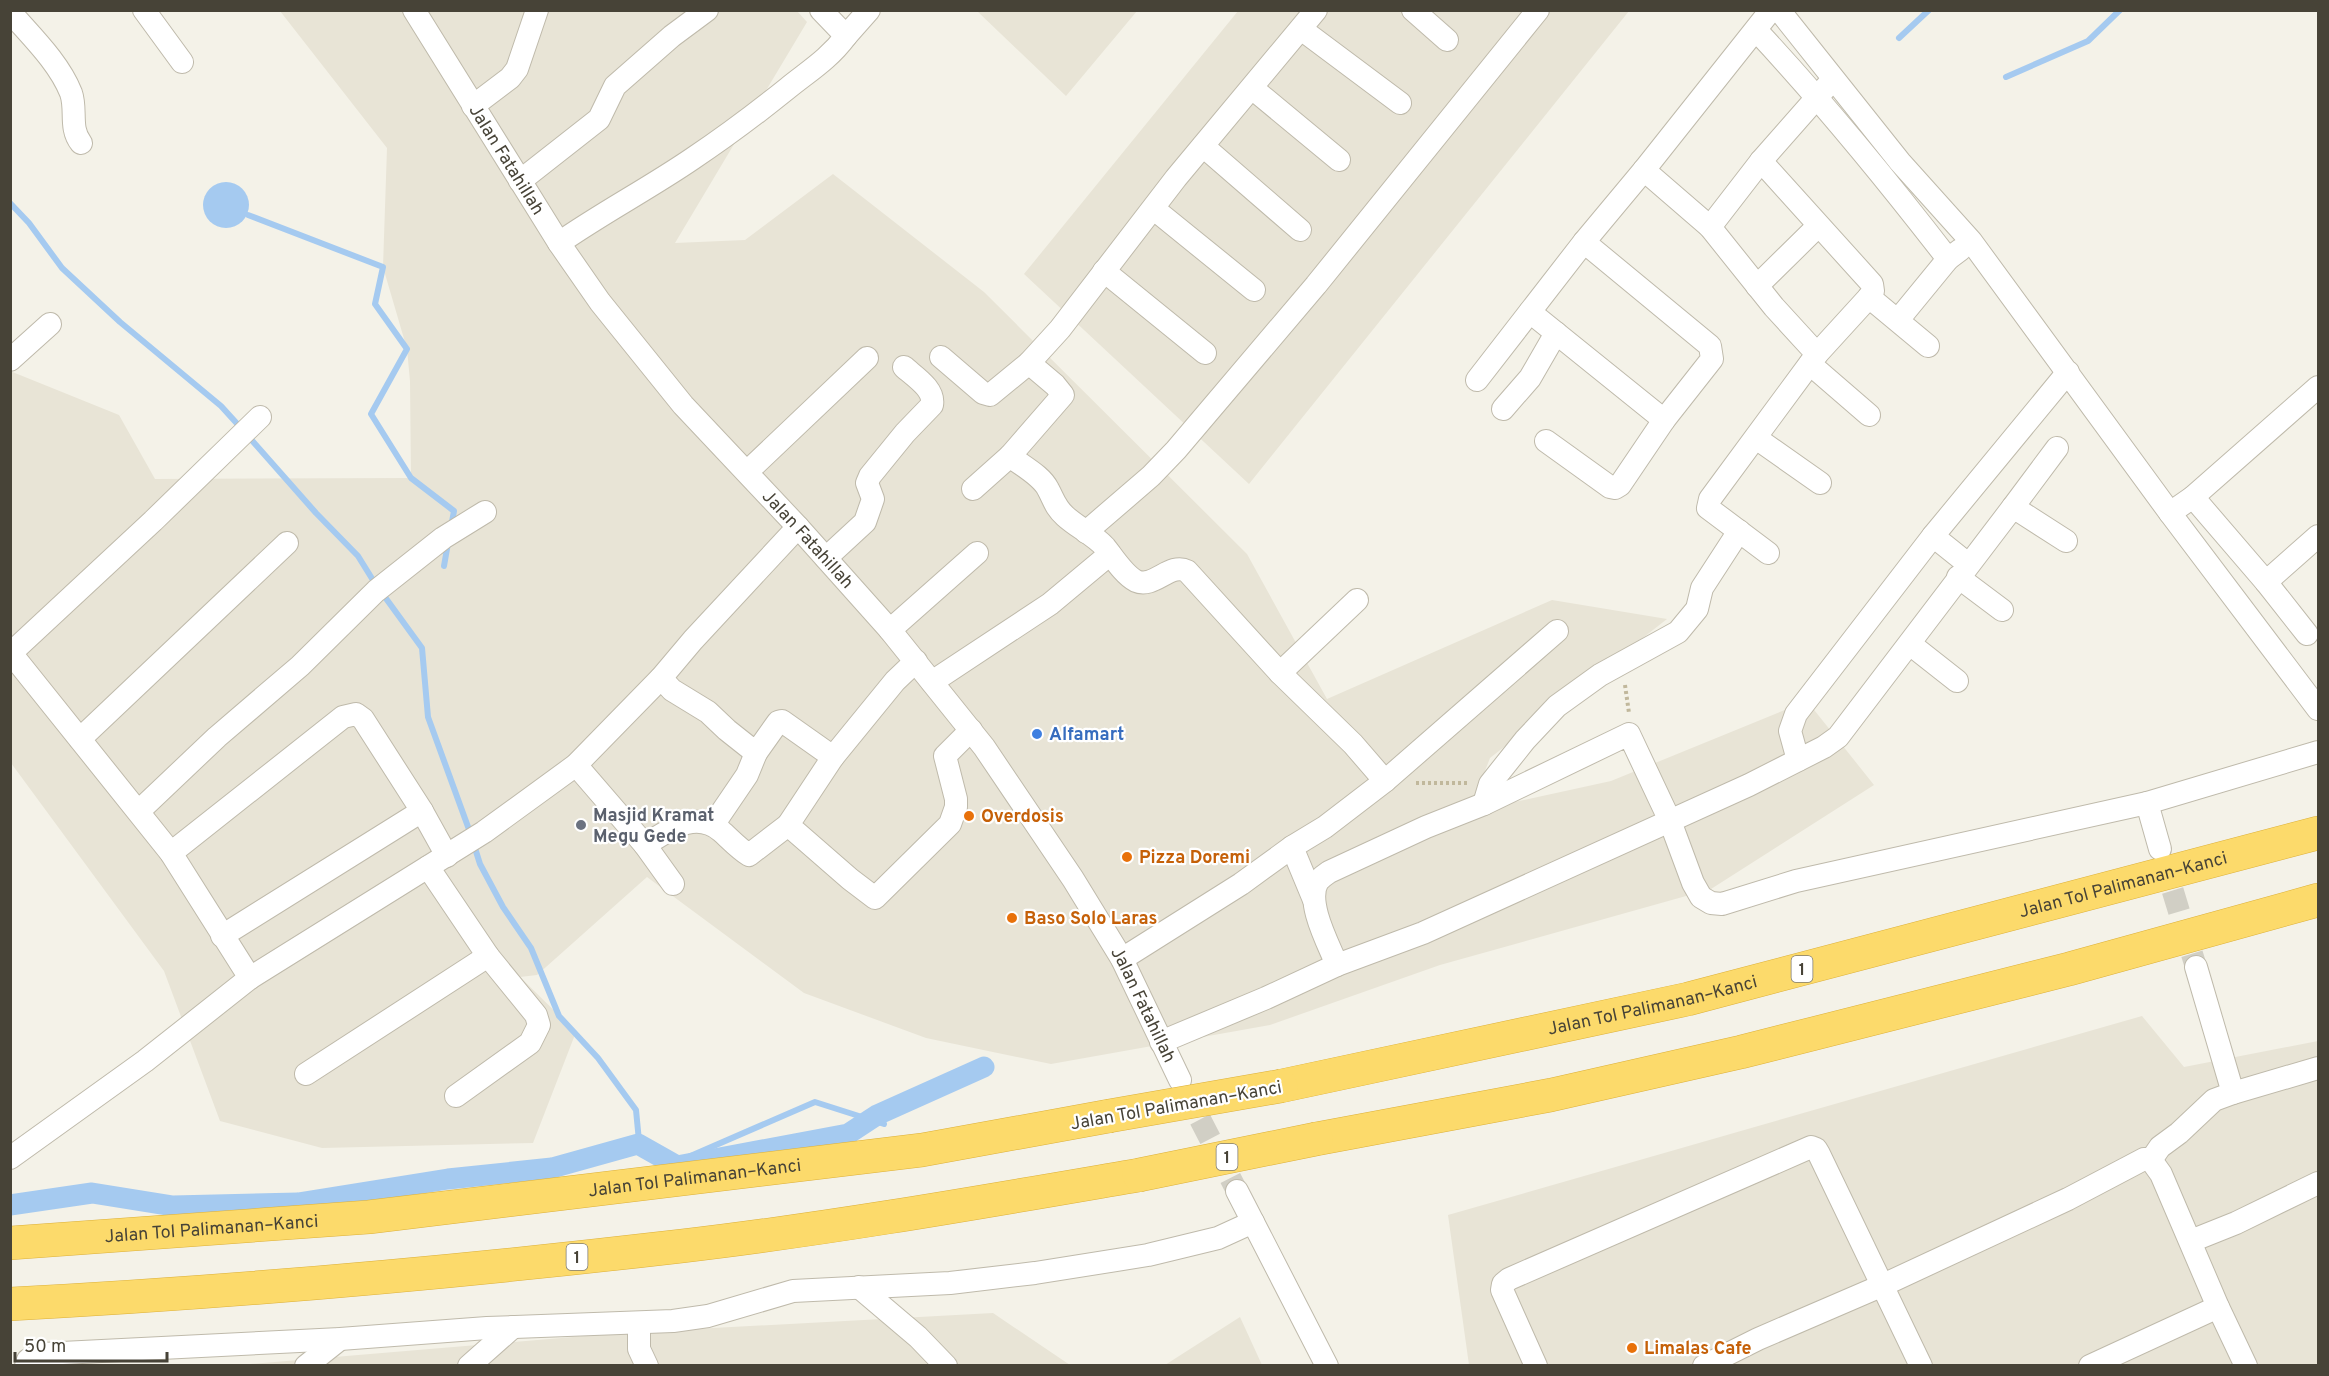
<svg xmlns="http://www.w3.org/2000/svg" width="2329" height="1376" font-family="Overpass,sans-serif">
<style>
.residential{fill:#e8e4d6}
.water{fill:#a5caf0}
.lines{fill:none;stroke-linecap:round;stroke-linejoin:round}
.stream{stroke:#a5caf0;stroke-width:6}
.canal{stroke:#a5caf0;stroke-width:21}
.minor-tunnel{stroke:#d1cfc5;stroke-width:22;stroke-dasharray:22 11;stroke-linecap:butt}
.minor-casing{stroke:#bfbaab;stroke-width:24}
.highway-casing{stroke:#dcb03a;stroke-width:34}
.path{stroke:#c1b89c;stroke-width:4;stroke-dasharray:3 3;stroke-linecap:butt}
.minor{stroke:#fff;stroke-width:22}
.highway{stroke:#fcda6b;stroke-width:33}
.highway-bridge-casing{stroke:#dcb03a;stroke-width:34;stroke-linecap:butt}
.highway-bridge{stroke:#fcda6b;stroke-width:33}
.shop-dot{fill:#3f7fe0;stroke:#fff;stroke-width:2}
.food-dot{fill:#e8710a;stroke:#fff;stroke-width:2}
.worship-dot{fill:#6b7280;stroke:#fff;stroke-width:2}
.labels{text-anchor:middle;stroke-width:4.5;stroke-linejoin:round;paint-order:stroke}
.shield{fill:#fff;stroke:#7e7b73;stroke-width:1.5}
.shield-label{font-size:16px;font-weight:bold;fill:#474337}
.street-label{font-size:18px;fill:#474337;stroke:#fff}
.shop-label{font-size:18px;font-weight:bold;fill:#366cbe;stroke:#fff;text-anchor:start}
.worship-label{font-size:18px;font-weight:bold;fill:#5b616d;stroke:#fff;text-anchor:start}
.food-label{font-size:18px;font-weight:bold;fill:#c56008;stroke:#fff;text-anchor:start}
</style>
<rect width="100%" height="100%" fill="#f4f2e8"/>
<!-- residential -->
<path class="residential" d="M280,11H797L807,22L675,243L745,240L833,174L984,292L1247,554L1327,699L1552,600L1667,619L1490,758L1469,812L1611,781L1807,701L1874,785L1711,889L1440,965L1270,1025L1051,1064L926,1038L804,993L647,877L537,975L520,977L576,1032L533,1143L322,1148L220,1121L164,971L11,763L10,371L119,415L155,479L411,478L410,381L407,349L383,267L387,148Z
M977,11H1137L1066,96Z
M1238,11H1629L1249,484L1024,274Z
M2142,1016L2184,1067L2318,1041V1365H1469L1448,1215Z
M993,1313L1070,1365L226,1366L620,1333Z
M1240,1317L1262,1365H1165Z"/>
<!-- water -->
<path class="water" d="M203 205a23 23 0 1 1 46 0a23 23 0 1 1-46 0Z"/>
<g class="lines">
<!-- stream -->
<path class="stream" d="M1899,38L1929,10
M2006,77L2088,41L2120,10
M10,203L29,223L62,268L120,322L221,406L241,428
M248,215L383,267L375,304L407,349L371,414L411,478L454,511L451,527
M248,436L316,513L358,556L376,585
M444,566L448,543
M382,593L422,648L428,717L471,835
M474,845L480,864L503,907L531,948L559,1016L598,1058L636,1110L639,1141L679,1161L815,1102L884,1124"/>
<!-- canal -->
<path class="canal" d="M10,1205L92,1193L173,1206L298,1203L448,1179L552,1168L638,1144L677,1166L848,1134L877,1115L984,1067"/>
<!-- minor-tunnel -->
<path class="minor-tunnel" d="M2163,859L2196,967
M1185,1090L1237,1191"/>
<!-- minor casing -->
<g class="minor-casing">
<g id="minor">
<path d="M144,10L182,62"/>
<path id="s1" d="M414,10L559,243L600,302L683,405L798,527L890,630L984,747L1073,879L1122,959L1180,1080"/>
<path d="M821,10L846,36L869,10"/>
<path d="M1413,10L1447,40"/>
<path d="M1779,10L1900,162L1971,241L2170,513L2318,709"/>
<path d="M12,14C33,38 59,63 71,93C77,110 69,128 81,143"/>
<path d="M1301,29L1400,103"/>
<path d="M1756,30C1824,103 1887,180 1948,259"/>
<path d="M1252,88L1339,160"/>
<path d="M473,106L510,78L517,69L537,10"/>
<path d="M1203,146L1300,230"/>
<path d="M1761,161L1872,284L1873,291L1869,297L1817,354"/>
<path d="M1644,170L1710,227L1774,307L1817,354L1710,499L1708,508L1768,553"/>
<path d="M520,181L599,119L615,86L672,36L707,10"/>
<path d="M1154,209L1254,290"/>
<path d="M1710,227L1761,161L1827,86"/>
<path d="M559,243C602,213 648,189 692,159C725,137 757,113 788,88C809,71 829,59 846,36"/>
<path d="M1104,271L1205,353"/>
<path d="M1757,286L1818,226"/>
<path d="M1869,297L1928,346"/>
<path d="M1530,312L1664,420"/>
<path d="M1898,320L1948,259L1960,250"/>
<path d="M941,357L983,393L990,395L1029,363L1060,329L1176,178L1316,10"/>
<path d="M10,360L50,324"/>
<path d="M1810,364L1869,415"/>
<path d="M1477,380L1584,242L1644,170L1771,10"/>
<path d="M1503,409L1530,378L1556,333"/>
<path d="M1756,438L1820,483"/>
<path d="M1546,441L1610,487L1615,488L1620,485L1664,420L1712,359L1710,346L1584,242"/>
<path d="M1010,456C1022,466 1041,475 1048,489C1054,500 1055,507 1065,516C1077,527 1094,535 1105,547C1113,557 1124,575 1136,581C1154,589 1170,562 1187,571L1280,673L1353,744L1385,781"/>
<path d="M747,472L867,358"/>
<path d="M973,489L1010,456L1063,395L1055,385L1029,363"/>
<path d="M2193,497L2266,582L2318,536"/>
<path d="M2013,507L2057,448"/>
<path d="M2170,513L2193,497L2318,387"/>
<path d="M1086,532L1151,476L1176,450L1316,285L1538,10"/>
<path d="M1933,536L1968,564"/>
<path d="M826,558L865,522L873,499L867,483L870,476L905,433L932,405C935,389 915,377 904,367"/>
<path d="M1958,577L2002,610"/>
<path d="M2266,582L2307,634"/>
<path d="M890,630L977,553"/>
<path d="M1910,644L1957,681"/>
<path d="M10,652L171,853L250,978"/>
<path d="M11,653L153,521L260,417"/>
<path d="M1280,673L1357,600"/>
<path d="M661,678L672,690L708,712L727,730L756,753L778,722L782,721L833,757L788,825L850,879L875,898L950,824L956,807V799L945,756L971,730"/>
<path d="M932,682L1050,604L1110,554"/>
<path d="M80,739L287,543"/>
<path d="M833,757L895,681L916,661"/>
<path d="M1798,760L1790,731L1796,714L1933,536L2068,372"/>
<path d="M576,765L645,845C668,831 695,809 721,831C730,839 739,849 749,855L788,825"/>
<path d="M2147,803L2160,849"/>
<path d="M1484,804L1490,784L1525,740L1557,706L1600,675L1678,632L1697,609L1702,588L1739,531"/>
<path d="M139,811L217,737L300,666L376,591L443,538L485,512"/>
<path d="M713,825L747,775L756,753"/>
<path d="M645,845L673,884"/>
<path d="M1292,847L1314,900"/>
<path d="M171,853L343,717L356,714L363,719L422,811"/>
<path d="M428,867L488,956L536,1015L539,1025L530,1043L456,1096"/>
<path d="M222,936L422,811L447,856"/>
<path d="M1122,959L1241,884L1292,847L1325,827L1385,781L1557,631"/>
<path d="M1337,965C1329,945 1305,902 1318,881C1321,878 1326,874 1329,872L1426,827L1484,804L1629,734L1670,821L1693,883L1701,897L1711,903L1722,904L1796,881L2147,803L2318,752"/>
<path d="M2196,967L2233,1093"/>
<path d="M1161,1042L1266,998L1337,965L1423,933L1749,785L1824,747L1838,737L2013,507L2066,541"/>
<path d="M306,1074L488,956"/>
<path d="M10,1158L145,1061L250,978L484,832L576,765L661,678L693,640L798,527"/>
<path d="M2151,1160L2161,1174L2218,1307L2246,1366"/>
<path d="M2151,1160L2160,1147L2179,1133L2214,1100L2233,1093L2318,1068"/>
<path d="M1237,1191L1327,1366"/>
<path d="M2191,1241L2236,1223L2318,1183"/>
<path d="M859,1287L918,1337L946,1366"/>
<path d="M639,1323V1349L647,1366"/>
<path d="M26,1366L28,1360L42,1354L340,1339L487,1328L673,1321L708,1316L793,1291L950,1283L1035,1273L1148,1255L1218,1238L1253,1222"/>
<path d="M306,1366L340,1339"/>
<path d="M469,1366L513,1327"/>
<path d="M1536,1366L1502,1290L1503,1284L1509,1279L1811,1147L1816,1149L1819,1154L1921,1366"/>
<path d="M1704,1366L1758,1339L1881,1286L2068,1199L2144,1159L2151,1160"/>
<path d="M2090,1366L2218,1307"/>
</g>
</g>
<!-- highway casing -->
<g class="highway-casing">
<g id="highway">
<path id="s2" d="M1281,1086L1688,999L2318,833"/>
<path d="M1316,1139L1551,1095L1741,1052L2069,969L2318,900"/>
<path id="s3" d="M10,1243L369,1217L922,1150L1109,1116"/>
<path d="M10,1304C235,1292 459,1272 682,1246C835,1228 987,1201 1139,1175"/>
</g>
</g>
<!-- path -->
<path class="path" d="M1625,685L1629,713
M1416,783H1469"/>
<!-- minor -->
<use href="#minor" class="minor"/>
<!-- highway -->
<use href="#highway" class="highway"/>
<!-- highway-bridge casing -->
<g class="highway-bridge-casing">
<path id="highway-bridge" d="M1109,1116L1281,1086
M1139,1175L1316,1139"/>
</g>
<!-- highway-bridge -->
<use href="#highway-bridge" class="highway-bridge"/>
</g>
<!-- markers -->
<circle class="shop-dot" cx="1037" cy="734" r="6"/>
<g class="food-dot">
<circle cx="969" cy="816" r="6"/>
<circle cx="1127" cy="857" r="6"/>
<circle cx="1012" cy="918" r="6"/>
<circle cx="1632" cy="1348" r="6"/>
</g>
<circle class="worship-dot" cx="581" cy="825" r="6"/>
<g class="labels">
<!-- shield labels -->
<g class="shield">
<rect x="1791.5" y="956" width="21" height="26" rx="4.5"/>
<rect x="1216.5" y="1144" width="21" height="26" rx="4.5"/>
<rect x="566.5" y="1244" width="21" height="26" rx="4.5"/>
</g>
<g class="shield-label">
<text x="1802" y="975">1</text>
<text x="1227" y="1163">1</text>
<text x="577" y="1263">1</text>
</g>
<!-- street labels -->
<g class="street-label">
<text dy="6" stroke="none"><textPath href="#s1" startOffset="176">Jalan Fatahillah</textPath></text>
<text dy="6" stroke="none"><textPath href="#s1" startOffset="662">Jalan Fatahillah</textPath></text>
<text dy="6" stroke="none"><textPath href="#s2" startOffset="866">Jalan Tol Palimanan–Kanci</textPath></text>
<text dy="6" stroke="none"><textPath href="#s1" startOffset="1238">Jalan Fatahillah</textPath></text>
<text dy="6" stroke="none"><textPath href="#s2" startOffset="380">Jalan Tol Palimanan–Kanci</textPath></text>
<text transform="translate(1176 1105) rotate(-10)" y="6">Jalan Tol Palimanan–Kanci</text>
<text dy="6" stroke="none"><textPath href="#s3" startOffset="688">Jalan Tol Palimanan–Kanci</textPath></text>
<text dy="6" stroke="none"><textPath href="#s3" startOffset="202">Jalan Tol Palimanan–Kanci</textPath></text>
</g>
<!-- shop labels -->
<g class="shop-label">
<text x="1049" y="740">Alfamart</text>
</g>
<!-- worship labels -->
<g class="worship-label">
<text x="593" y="821">Masjid Kramat<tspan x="593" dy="21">Megu Gede</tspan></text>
</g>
<!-- food labels -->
<g class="food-label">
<text x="981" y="822">Overdosis</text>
<text x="1139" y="863">Pizza Doremi</text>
<text x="1024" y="924">Baso Solo Laras</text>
<text x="1644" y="1354">Limalas Cafe</text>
</g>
</g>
<!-- border -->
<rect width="2329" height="1376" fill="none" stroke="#474337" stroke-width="24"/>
<!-- scale -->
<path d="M15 1352v9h152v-9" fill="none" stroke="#474337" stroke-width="3"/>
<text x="24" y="1352" font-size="18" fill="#474337" stroke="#ffffff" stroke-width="4.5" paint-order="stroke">50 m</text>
</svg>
